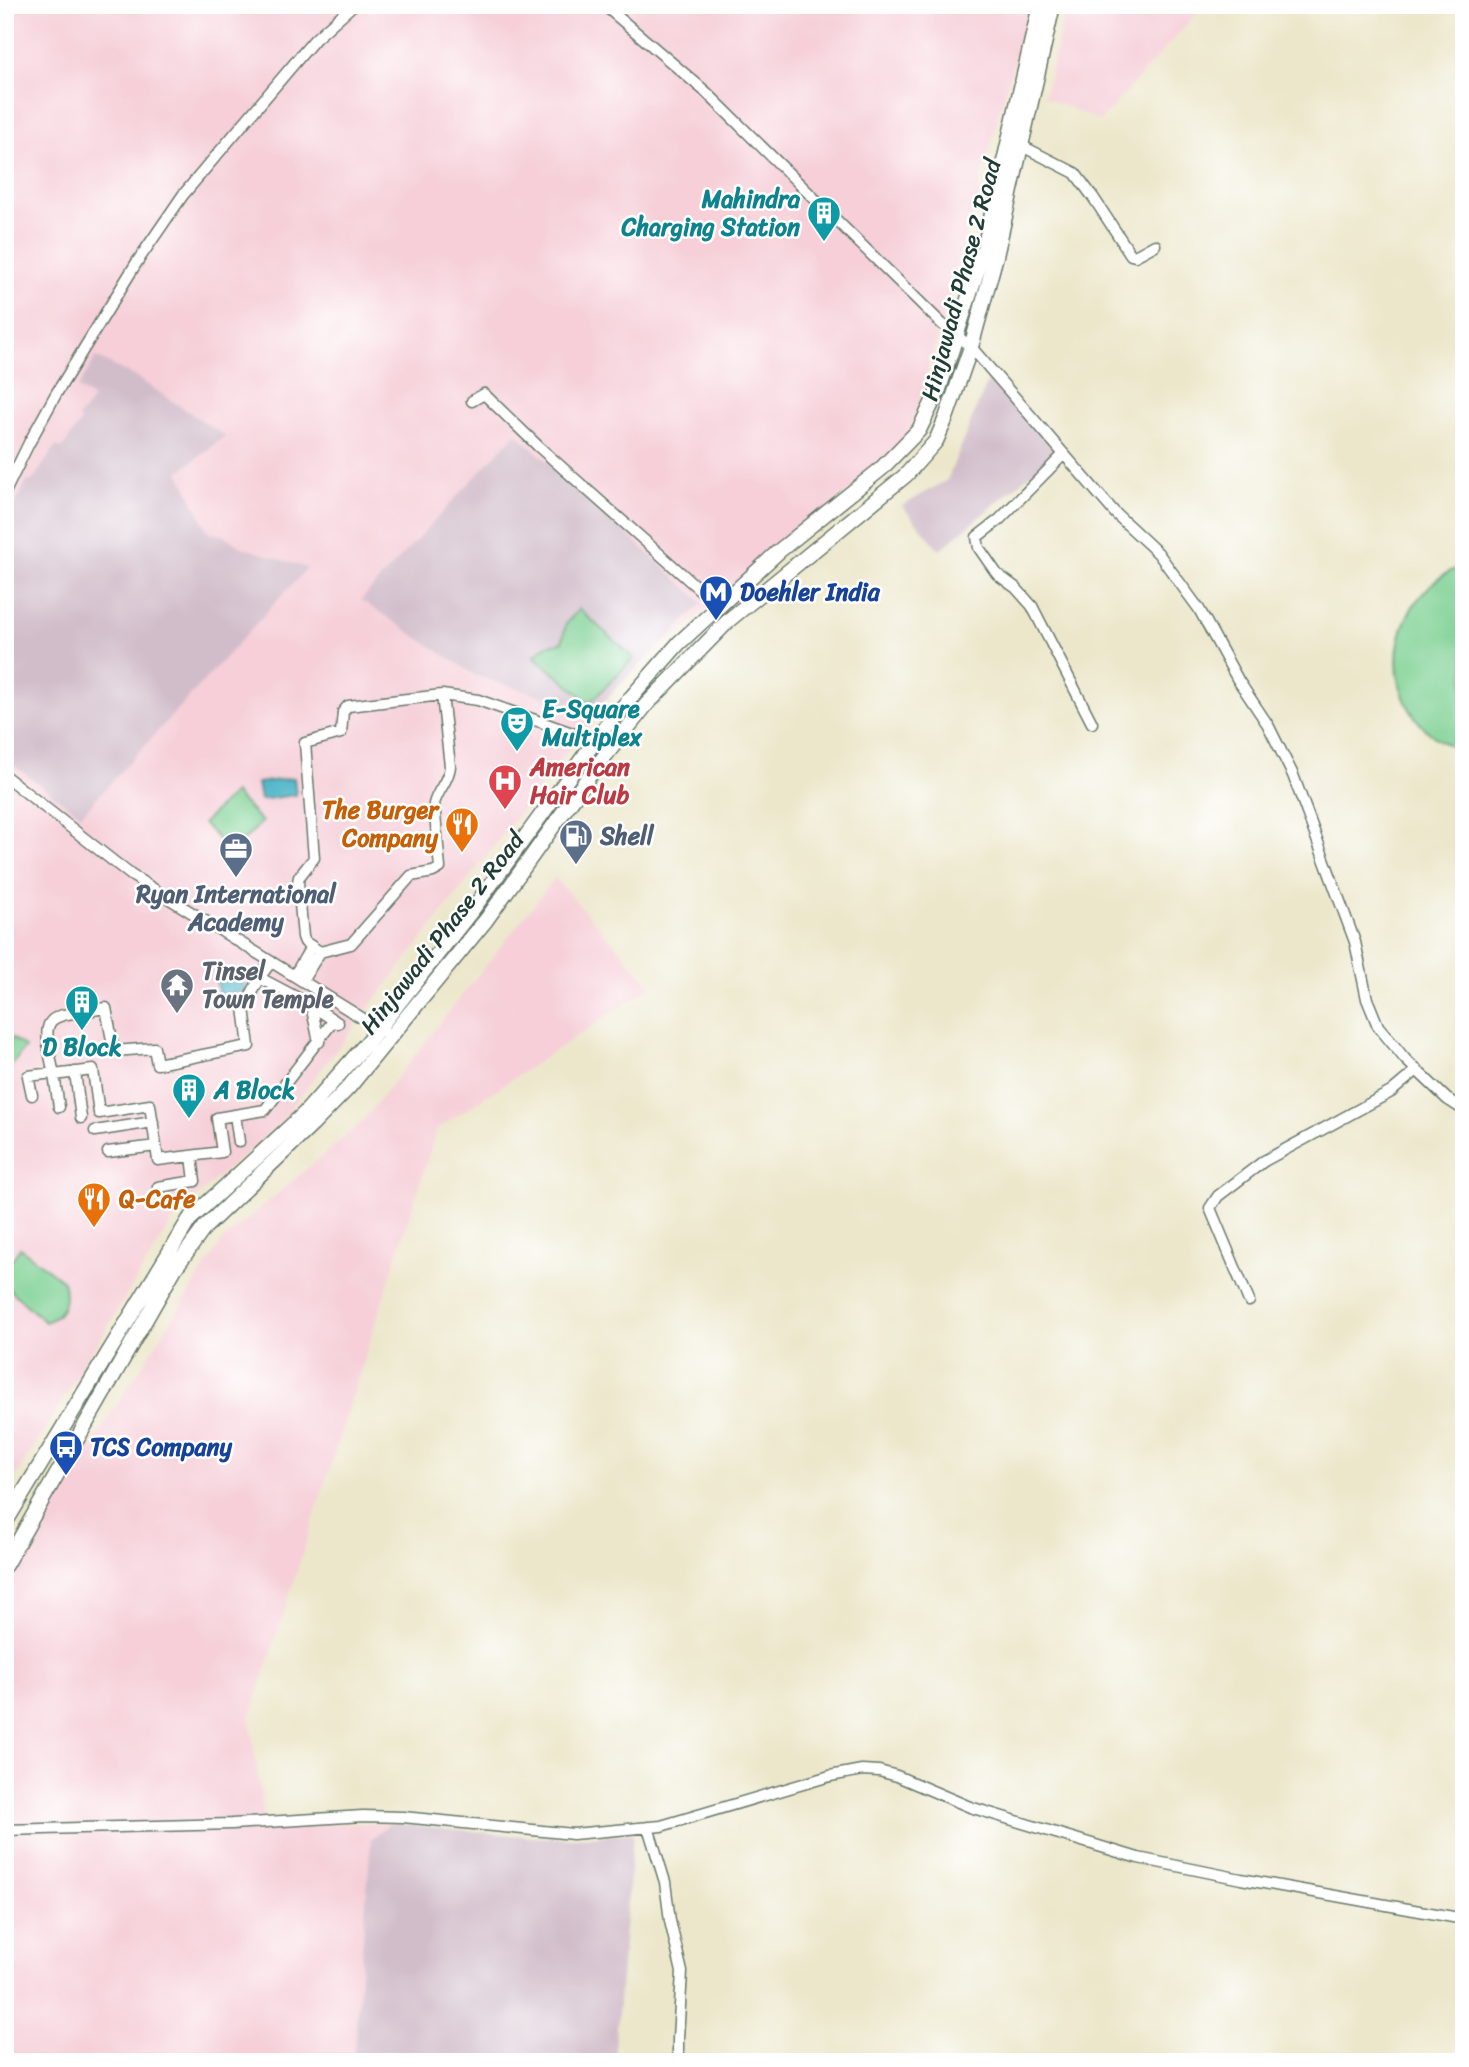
<svg xmlns="http://www.w3.org/2000/svg" width="1469" height="2067" font-family="Sriracha,sans-serif">
<style>
.built{fill:#f6cfd8}
.industrial{fill:#d1bdca}
.green{fill:#7dd093;stroke:#4e8664;stroke-width:2}
.water{fill:#48b3c6;stroke:#34787d;stroke-width:2}
.lines{fill:none;stroke-linecap:round;stroke-linejoin:round}
.minor-casing{stroke:#677869;stroke-width:13}
.major-casing{stroke:#677869;stroke-width:17}
.minor{stroke:#fff;stroke-width:10}
.major{stroke:#fff;stroke-width:14}
.labels{text-anchor:middle;stroke-width:5;stroke-linejoin:round;paint-order:stroke}
.culture-label{font-size:24px;font-weight:bold;fill:#0d838f;stroke:#fff;text-anchor:start}
.street-label{font-size:24px;fill:#1f3d34;stroke:#fff}
.transit-label{font-size:24px;font-weight:bold;fill:#164399;stroke:#fff;text-anchor:start}
.health-label{font-size:24px;font-weight:bold;fill:#be3a42;stroke:#fff;text-anchor:start}
.food-label{font-size:24px;font-weight:bold;fill:#c56008;stroke:#fff;text-anchor:end}
.service-label{font-size:24px;font-weight:bold;fill:#4e5e75;stroke:#fff;text-anchor:start}
.worship-label{font-size:24px;font-weight:bold;fill:#5b616d;stroke:#fff;text-anchor:start}
</style>
<rect width="100%" height="100%" fill="#fff"/>
<filter id="ink" filterUnits="userSpaceOnUse"><feTurbulence type="fractalNoise" baseFrequency=".0143" numOctaves="2"/><feDisplacementMap in="SourceGraphic" scale="14" xChannelSelector="R" yChannelSelector="G"/><feConvolveMatrix kernelMatrix="1 2 1 2 8 2 1 2 1" color-interpolation-filters="sRGB"/></filter>
<filter id="wash" filterUnits="userSpaceOnUse"><feTurbulence type="fractalNoise" baseFrequency=".00686" numOctaves="4" result="noise"/><feDisplacementMap in="SourceGraphic" scale="28" xChannelSelector="R" yChannelSelector="G"/><feGaussianBlur stdDeviation="1.57" result="paint"/><feColorMatrix in="noise" values="0 0 0 0 0 0 0 0 0 0 0 0 0 0 0 0 0 1.4 0 .05"/><feComposite in="paint" operator="in"/></filter>
<g filter="url(#wash)">
<rect width="100%" height="100%" fill="#ece7cb"/>
<!-- built -->
<path class="built" d="M5,5H1030L978,190L985,197L973,210L908,441L623,680L279,1124L178,1212L5,1494Z
M1067,5H1204L1100,121L1044,97Z
M555,878L652,986L437,1129L250,1719L265,1825L390,1823L371,1839L353,2062H5V1579L223,1240L361,1123Z"/>
<!-- industrial -->
<path class="industrial" d="M96,357L136,377L225,436L179,472L209,533L223,535L239,546L307,568L81,815L5,759V525L26,482L32,481L56,446L62,449L81,421L78,418L93,399L78,388Z
M991,373L1058,451L940,550L902,506L947,480Z
M516,433L703,603L593,711L476,676L361,600Z
M390,1823L531,1837L576,1838L633,1833L614,2062H353L371,1839Z"/>
<!-- green -->
<path class="green" d="M1464,566V751C1396,732 1377,649 1420,597C1431,583 1446,571 1464,566Z
M579,609L634,658L590,703L534,656L546,646L562,642L566,624Z
M234,793L262,822L231,853L203,823Z
M9,1036L25,1047L5,1075V1041Z
M20,1248L63,1281C68,1301 64,1316 45,1322L5,1285V1269Z"/>
<!-- water -->
<path class="water" d="M294,778L296,795L260,800L257,783Z
M224,972L226,980L243,977L245,991L219,996L215,974Z"/>
</g>
<g filter="url(#ink)">
<g class="lines">
<!-- minor casing -->
<g class="minor-casing">
<path id="minor" d="M604,5L706,92L942,324L971,347L1115,513L1158,553L1199,609L1238,680L1268,725L1293,775L1355,942L1367,999L1378,1026L1405,1059L1447,1099L1464,1110
M1022,146L1075,173L1093,197L1131,255L1135,256L1155,245
M472,401L484,394L539,447L717,605
M1064,454L999,520L977,537L979,548L997,574L1016,588L1032,606L1092,723
M5,492L29,443L56,394L137,262L183,195L315,39L353,5
M442,695L348,706L343,712L341,733L305,743L314,858L299,877L298,882L303,937L305,942L320,952L351,944L411,876L433,872L440,868L434,804C437,790 449,781 450,766L442,695L478,700L595,741
M5,776L131,875L391,1036
M271,962L262,974L244,1008L249,1046L157,1064L154,1048L114,1051L106,1008C44,1018 40,1010 54,1075L93,1070L99,1113L150,1105L158,1160L222,1152L217,1118L265,1110L334,1020
M294,976L311,947
M260,978L311,1005L319,1042
M302,981L320,952
M311,1005L338,1023
M75,1072L81,1118
M54,1075L59,1107
M32,1095L28,1076L53,1073
M235,1115L239,1142
M95,1131L153,1122
M108,1152L156,1146
M158,1187L195,1181L192,1156
M1249,1301L1210,1208L1218,1196L1264,1161L1391,1092L1417,1070
M648,1827L665,1882L670,1921L682,1972L678,2038V2052L682,2062
M5,1830L232,1824L363,1816L403,1817L573,1834L661,1826L830,1776L862,1770L879,1771L897,1776L970,1807L1138,1858L1241,1879L1464,1919"/>
</g>
<!-- major casing -->
<g class="major-casing">
<path id="major" d="M5,1523L189,1220L305,1113L367,1043L473,909L606,726L679,643L779,551L881,469L919,430L939,389L983,253L1040,5
M5,1565L175,1268L205,1227L312,1125L349,1087L486,920L592,772L646,705L730,619L906,475L936,441L946,418L971,347L996,256L1053,5"/>
</g>
<!-- minor -->
<use href="#minor" class="minor"/>
<!-- major -->
<use href="#major" class="major"/>
</g>
</g>
<!-- icons -->
<defs>
<g id="building-pin" transform="scale(1.75)"><path d="M0 17L-7.5 6A9.5 9.5 0 1 1 7.5 6Z" fill="#0f9aa8" stroke="#fff"/><path d="M-4-6H4V6H1V3H-1V6H-4ZM-2.5-4.3h1.7v1.8h-1.7ZM.8-4.3h1.7v1.8H.8ZM-2.5-1h1.7V.8h-1.7ZM.8-1h1.7V.8H.8Z" fill="#fff"/></g>
<g id="metro-pin" transform="scale(1.75)"><path d="M0 17L-7.5 6A9.5 9.5 0 1 1 7.5 6Z" fill="#1a4fb4" stroke="#fff"/><path d="M-5.5 5V-5H-3L0 0L3-5H5.5V5H3V-.5L0 4L-3-.5V5Z" fill="#fff"/></g>
<g id="theatre-pin" transform="scale(1.75)"><path d="M0 17L-7.5 6A9.5 9.5 0 1 1 7.5 6Z" fill="#0f9aa8" stroke="#fff"/><path d="M-5-5.5Q0-4 5-5.5V0Q5 5 0 6Q-5 5-5 0ZM-3.3-2.5H-1v1.5H-3.3ZM1-2.5H3.3v1.5H1ZM-2.8 1Q0 5.5 2.8 1Z" fill="#fff"/></g>
<g id="hospital-pin" transform="scale(1.75)"><path d="M0 17L-7.5 6A9.5 9.5 0 1 1 7.5 6Z" fill="#e0444e" stroke="#fff"/><path d="M-5-5h3v3.5h4V-5h3V5h-3V1.5h-4V5h-3Z" fill="#fff"/></g>
<g id="restaurant-pin" transform="scale(1.75)"><path d="M0 17L-7.5 6A9.5 9.5 0 1 1 7.5 6Z" fill="#e8710a" stroke="#fff"/><path d="M-5-6h1v4h1v-4h1v4h1v-4h1v5L-1.5 .5V6h-2V.5L-5-1ZM5-6V6H3V1.5H1.5Q1.5-4 5-6Z" fill="#fff"/></g>
<g id="fuel-pin" transform="scale(1.75)"><path d="M0 17L-7.5 6A9.5 9.5 0 1 1 7.5 6Z" fill="#5c6f8a" stroke="#fff"/><path d="M-5.5-6h7V0h2V4h1.3V-2.5L3-4.5l.8-.8L6-3V5H2.5V1h-1V6h-7ZM-4.2-4.7v3.2H.2V-4.7Z" fill="#fff"/></g>
<g id="office-pin" transform="scale(1.75)"><path d="M0 17L-7.5 6A9.5 9.5 0 1 1 7.5 6Z" fill="#5c6f8a" stroke="#fff"/><path d="M-6-3h4V-5.5h4V-3h4V5H-6ZM-1-4.5V-3h2v-1.5ZM-6 0V1H6V0Z" fill="#fff"/></g>
<g id="temple-pin" transform="scale(1.75)"><path d="M0 17L-7.5 6A9.5 9.5 0 1 1 7.5 6Z" fill="#6b7280" stroke="#fff"/><path d="M0-6L5-2H3V0L6.5 2.5H4V6H1.5V3h-3V6H-4V2.5H-6.5L-3 0V-2H-5Z" fill="#fff"/></g>
<g id="bus-pin" transform="scale(1.75)"><path d="M0 17L-7.5 6A9.5 9.5 0 1 1 7.5 6Z" fill="#1a4fb4" stroke="#fff"/><path d="M-5-6H5V4H4V6H2V4H-2V6H-4V4H-5ZM-3.5-4V0h7V-4ZM-3.5 1.2v1.5H-2V1.2ZM2 1.2v1.5H3.5V1.2Z" fill="#fff"/></g>
</defs>
<g fill-rule="evenodd">
<use href="#building-pin" x="824" y="213"/>
<use href="#metro-pin" x="716" y="592"/>
<use href="#theatre-pin" x="517" y="723"/>
<use href="#hospital-pin" x="505" y="781"/>
<use href="#restaurant-pin" x="462" y="824"/>
<use href="#fuel-pin" x="576" y="836"/>
<use href="#office-pin" x="236" y="849"/>
<use href="#temple-pin" x="177" y="985"/>
<use href="#building-pin" x="82" y="1002"/>
<use href="#building-pin" x="189" y="1090"/>
<use href="#restaurant-pin" x="94" y="1199"/>
<use href="#bus-pin" x="66" y="1447"/>
</g>
<g class="labels">
<!-- culture labels -->
<g class="culture-label">
<text x="800" y="207" text-anchor="end">Mahindra<tspan x="800" dy="28">Charging Station</tspan></text>
<text x="542" y="717">E-Square<tspan x="542" dy="28">Multiplex</tspan></text>
<text x="82" y="1055" text-anchor="middle">D Block</text>
<text x="214" y="1098">A Block</text>
</g>
<!-- street labels -->
<g class="street-label">
<text transform="translate(961 280) rotate(-75)" y="8">Hinjawadi Phase 2 Road</text>
<text transform="translate(442 933) rotate(-52)" y="8">Hinjawadi Phase 2 Road</text>
</g>
<!-- transit labels -->
<g class="transit-label">
<text x="740" y="600">Doehler India</text>
<text x="90" y="1455">TCS Company</text>
</g>
<!-- health labels -->
<g class="health-label">
<text x="530" y="775">American<tspan x="530" dy="28">Hair Club</tspan></text>
</g>
<!-- food labels -->
<g class="food-label">
<text x="438" y="818">The Burger<tspan x="438" dy="28">Company</tspan></text>
<text x="119" y="1207" text-anchor="start">Q-Cafe</text>
</g>
<!-- service labels -->
<g class="service-label">
<text x="600" y="844">Shell</text>
<text x="236" y="902" text-anchor="middle">Ryan International<tspan x="236" dy="28">Academy</tspan></text>
</g>
<!-- worship labels -->
<g class="worship-label">
<text x="202" y="979">Tinsel<tspan x="202" dy="28">Town Temple</tspan></text>
</g>
</g>
<!-- margin -->
<rect width="1469" height="2067" fill="none" stroke="#fff" stroke-width="28"/>
</svg>
